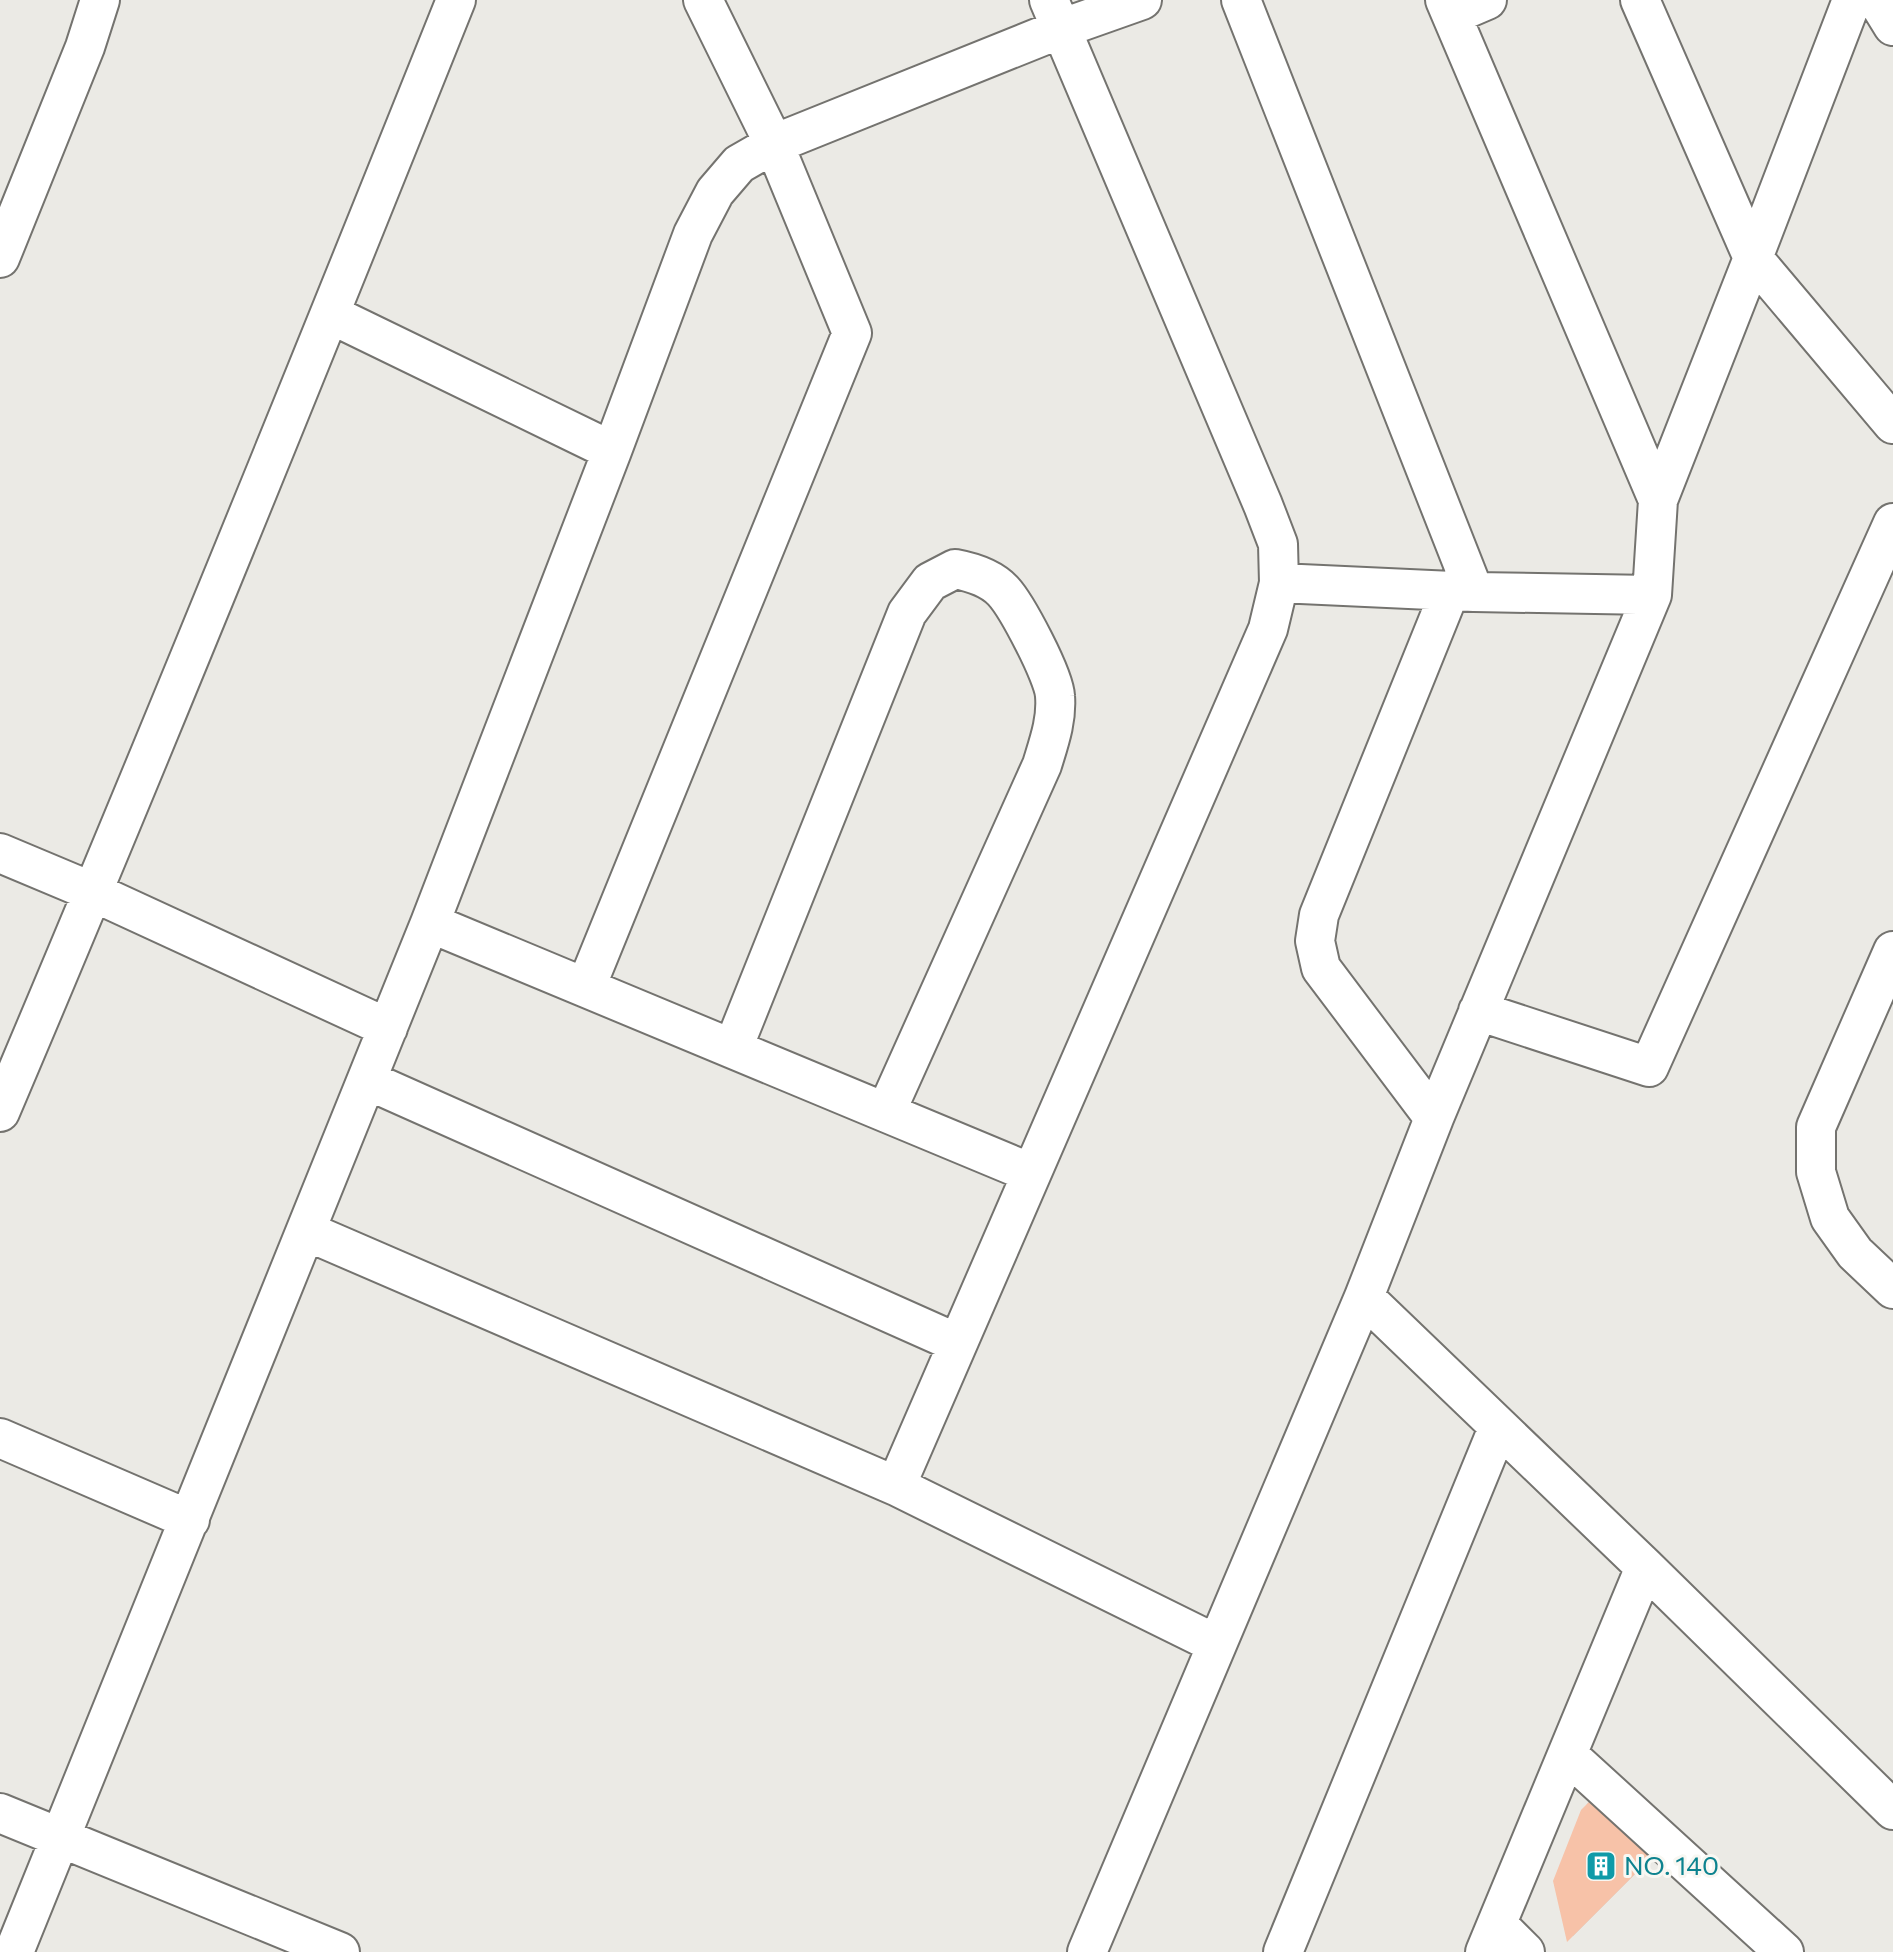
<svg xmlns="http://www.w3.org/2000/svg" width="1893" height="1952" font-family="Commissioner,sans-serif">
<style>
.building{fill:#f7c2a8;filter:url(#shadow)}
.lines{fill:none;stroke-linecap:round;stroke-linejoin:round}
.minor-casing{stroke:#74736f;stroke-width:42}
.minor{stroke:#fff;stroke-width:38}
.labels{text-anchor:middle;stroke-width:6;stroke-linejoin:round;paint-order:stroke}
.culture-label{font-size:26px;fill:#0d838f;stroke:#f8f7f2;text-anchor:start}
</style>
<defs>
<filter id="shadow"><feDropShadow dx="6" dy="-6" stdDeviation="0" flood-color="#0004"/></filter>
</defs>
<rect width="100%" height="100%" fill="#ebeae5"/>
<!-- building -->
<path class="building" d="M1599,1792L1658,1851L1567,1942L1553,1881L1581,1810Z"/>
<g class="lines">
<!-- minor casing -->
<g class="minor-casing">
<path id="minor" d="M1241,0L1474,592
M1445,0L1658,500
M1640,0L1753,258
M1877,0L1893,26
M1452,15L1487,0
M0,258L85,47L100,0
M1753,258L1852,0
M330,314L612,451
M1279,583L1474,592L1652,595
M0,853L93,892L388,1028
M430,923L1031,1173
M1893,951L1816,1127V1172L1830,1218L1855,1253L1893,1289
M586,987L852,333L774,144L703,0
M1478,1011L1649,1067L1893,523
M733,1048L907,613L930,582L955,569C971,572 991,578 1003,591C1017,606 1054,676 1055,696C1057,720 1049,742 1042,765L886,1112
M367,1080L957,1343
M0,1112C157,743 307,372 456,0
M1434,1118L1321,968L1315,941L1319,915L1450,591
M306,1231L896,1486L1216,1644
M1364,1297L1645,1567L1893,1810
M0,1438L190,1520
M896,1486L1268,629L1279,583L1278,544L1263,505L1049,0
M1568,1755L1784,1952
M0,1813L340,1952
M1497,1924L1525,1952
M14,1952L430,923L612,451L693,234L715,192L739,164L774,144L1060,29L1142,0
M1087,1952L1364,1297L1434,1118L1652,595L1658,500L1753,258L1893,424
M1283,1952L1498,1428
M1485,1952L1645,1567"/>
</g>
<!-- minor -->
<use href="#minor" class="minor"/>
</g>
<!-- icons -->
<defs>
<g id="building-square" transform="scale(1.575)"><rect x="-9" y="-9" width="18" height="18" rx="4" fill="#0f9aa8" stroke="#f8f7f2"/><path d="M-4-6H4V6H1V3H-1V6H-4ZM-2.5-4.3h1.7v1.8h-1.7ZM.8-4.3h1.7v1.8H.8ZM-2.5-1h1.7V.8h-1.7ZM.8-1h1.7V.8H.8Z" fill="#fff"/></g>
</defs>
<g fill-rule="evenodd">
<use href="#building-square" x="1601" y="1866"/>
</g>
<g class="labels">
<!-- culture labels -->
<g class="culture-label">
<text x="1624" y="1875">NO. 140</text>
</g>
</g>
</svg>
